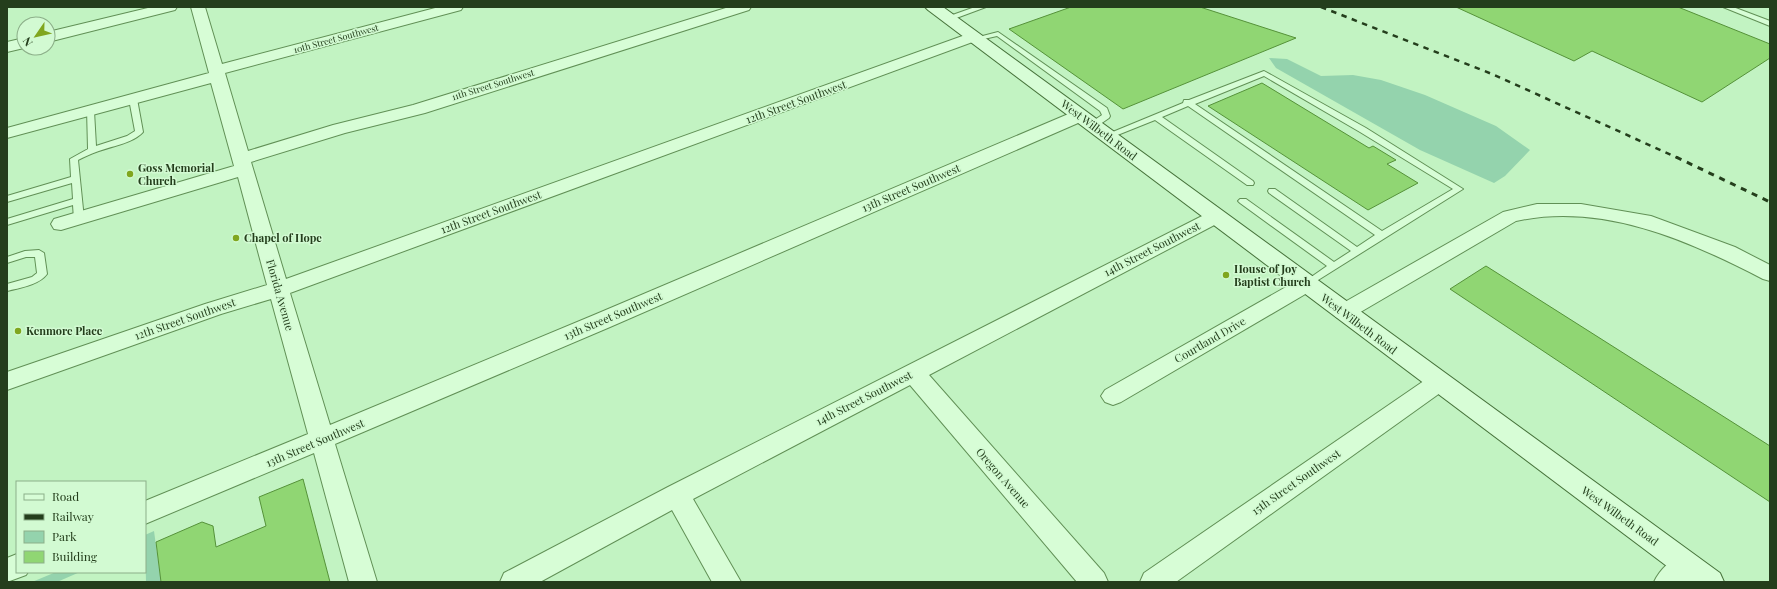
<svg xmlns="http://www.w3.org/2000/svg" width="1777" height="589" font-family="'Playfair Display',serif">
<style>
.green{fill:#94d3ad}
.building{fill:#90d673;stroke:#559239}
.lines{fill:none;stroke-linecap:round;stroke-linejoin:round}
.service-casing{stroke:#619056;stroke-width:2}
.minor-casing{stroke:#619056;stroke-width:2}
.secondary-casing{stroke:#457139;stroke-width:2}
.service{fill:#d7fdd6;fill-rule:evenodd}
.minor{fill:#d7fdd6;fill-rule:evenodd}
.secondary{fill:#d7fdd6;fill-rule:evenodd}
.rail-far1{stroke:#243e1c;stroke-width:2.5;stroke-dasharray:5.5 5.5;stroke-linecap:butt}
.rail{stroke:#243e1c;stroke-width:3;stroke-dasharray:6 6;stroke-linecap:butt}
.poi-dot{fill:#80a61f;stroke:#d2fad2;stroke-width:1.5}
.labels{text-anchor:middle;stroke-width:3;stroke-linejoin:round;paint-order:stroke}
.far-street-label{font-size:9px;fill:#243e1c;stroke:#d2fad2}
.street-label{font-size:11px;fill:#243e1c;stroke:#d2fad2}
.poi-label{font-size:11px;font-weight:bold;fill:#243e1c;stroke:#d2fad2;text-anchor:start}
</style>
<rect width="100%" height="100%" fill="#c2f3c2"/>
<!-- green -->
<path class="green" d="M1269,58L1287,59L1321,76L1353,75L1381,80L1425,95L1496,126L1530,150L1505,176L1494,183L1420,150L1276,68Z
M154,531L161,582H146L145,535Z
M56,572H80L57,582H32Z"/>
<!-- building -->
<path class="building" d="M1071,7H1200L1296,38L1123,109L1009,29Z
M1456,7H1678L1770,44V58L1702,102L1592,51L1574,61Z
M1262,83L1369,148L1373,146L1396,160L1387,164L1418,183L1368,210L1208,106Z
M1486,266L1770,446V502L1450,289Z
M303,479L330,582H161L156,542L202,522L213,526L216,547L266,526L259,497Z"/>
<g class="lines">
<!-- service casing -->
<g class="service-casing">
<path id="service" d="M975,7H986L951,20L944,18Z
M1723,7H1733L1770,21V26Z
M998,32L1107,108L1110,116L1109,118L1096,127H1090V123L1102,115L1100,111L997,36L975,41L971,39Z
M1264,71L1366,128L1463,189L1307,287L1302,284L1304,282L1327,266L1240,203L1238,201L1240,199H1246L1334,262L1351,251L1269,193L1268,191L1269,189H1275L1357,247L1375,235L1188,106L1162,117L1253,181L1254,183L1253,185H1247L1155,120L1110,138H1104L1103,136L1183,103L1184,100H1189ZM1264,76L1360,132L1453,189L1382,231L1195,104Z
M130,97H136L137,99L143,132C132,144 111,146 96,152C90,154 84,157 78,160L84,219L82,221L79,222L74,219L73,205L7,225V219L73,199L72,183L7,202V196L71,177L70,159L88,149L87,109H90L94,111L96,146L127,136L135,131L129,99Z
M39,250L44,253L47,274C39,285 19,288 7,291V284L32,277L37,273L35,257H26L7,263V257L25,251Z"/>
</g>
<!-- minor casing -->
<g class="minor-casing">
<path id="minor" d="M152,7H177L175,10L48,42V32Z
M191,7H205L222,64L439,7H463L461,10L225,73L248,151L333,125L413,105L729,7H751L749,10L425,113L345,133L251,162L286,279L968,34L973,32L978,34L981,37L978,40L290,293L330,425L594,315L1073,112L1079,111L1085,112L1088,116L1085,120L610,327L335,444L377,582H349L314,453L145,524V501L308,434L271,299L221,314L7,390V372L205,304L267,285L238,177L61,230L54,229L51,224L54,219L234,166L211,83L7,138V128L209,73Z
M24,38V48L7,52V42Z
M1537,204H1581L1651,216L1735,247L1770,265V281L1763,279C1688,240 1602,202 1516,221L1352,317L1344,320L1336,317L1333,312L1336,307L1503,212Z
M1215,211L1222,213L1225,217L1222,221L929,375L1104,573L1108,582H1077L910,385L693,499L741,582H712L672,510L540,582H500L504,573L668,487L1208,213Z
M1307,277L1314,279L1317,284L1314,289L1121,402L1113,405L1105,402L1101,396L1105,390L1300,279Z
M1439,373L1447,376L1450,382L1447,388L1176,582H1140L1144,573L1431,376Z
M1686,553L1695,556L1699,565L1695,574L1687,582H1654C1660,569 1672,558 1686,553Z
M17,554V572H28L26,575L7,582V558Z"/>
</g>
<!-- secondary casing -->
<g class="secondary-casing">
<path id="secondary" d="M925,7H943L1720,573L1724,582H1688L928,10Z"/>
</g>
<!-- service -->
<use href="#service" class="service"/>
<!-- minor -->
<use href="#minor" class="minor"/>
<!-- secondary -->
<use href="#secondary" class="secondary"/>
<!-- rail-far1 -->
<path class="rail-far1" d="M1321,7L1492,74L1678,158"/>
<!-- rail -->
<path class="rail" d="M1676,157L1770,202"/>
</g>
<!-- markers -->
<g class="poi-dot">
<circle cx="130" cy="174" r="4"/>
<circle cx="236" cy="238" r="4"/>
<circle cx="1226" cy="275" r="4"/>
<circle cx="18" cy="331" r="4"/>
</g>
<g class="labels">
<!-- far-street labels -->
<g class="far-street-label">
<text transform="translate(336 39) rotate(-15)" y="3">10th Street Southwest</text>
<text transform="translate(493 85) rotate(-17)" y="3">11th Street Southwest</text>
</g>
<!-- street labels -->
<g class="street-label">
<text transform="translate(796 102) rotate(-20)" y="4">12th Street Southwest</text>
<text transform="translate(1099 130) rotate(37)" y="4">West Wilbeth Road</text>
<text transform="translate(911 188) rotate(-23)" y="4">13th Street Southwest</text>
<text transform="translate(491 212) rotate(-20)" y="4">12th Street Southwest</text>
<text transform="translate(1152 249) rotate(-27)" y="4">14th Street Southwest</text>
<text transform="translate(280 295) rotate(74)" y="4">Florida Avenue</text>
<text transform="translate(613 316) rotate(-23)" y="4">13th Street Southwest</text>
<text transform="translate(185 319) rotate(-19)" y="4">12th Street Southwest</text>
<text transform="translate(1359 324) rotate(37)" y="4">West Wilbeth Road</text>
<text transform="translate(1210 340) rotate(-30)" y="4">Courtland Drive</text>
<text transform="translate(864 398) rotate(-27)" y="4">14th Street Southwest</text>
<text transform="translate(315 443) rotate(-23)" y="4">13th Street Southwest</text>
<text transform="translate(1003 478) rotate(49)" y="4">Oregon Avenue</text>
<text transform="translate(1296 482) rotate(-35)" y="4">15th Street Southwest</text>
<text transform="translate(1620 516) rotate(36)" y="4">West Wilbeth Road</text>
</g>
<!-- poi labels -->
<g class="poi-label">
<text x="138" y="172">Goss Memorial<tspan x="138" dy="13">Church</tspan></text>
<text x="244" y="242">Chapel of Hope</text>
<text x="1234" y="273">House of Joy<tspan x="1234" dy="13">Baptist Church</tspan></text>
<text x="26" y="335">Kenmore Place</text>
</g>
</g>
<!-- border -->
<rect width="1777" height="589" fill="none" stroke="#243e1c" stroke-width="16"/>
<!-- legend -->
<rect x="16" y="481" width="130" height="92" fill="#d2fad2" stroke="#8caf89"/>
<rect x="24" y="494" width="20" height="6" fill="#d7fdd6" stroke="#8caf89"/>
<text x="52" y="501" font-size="12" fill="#243e1c">Road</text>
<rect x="24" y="514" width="20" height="6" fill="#243e1c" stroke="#8caf89"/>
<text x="52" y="521" font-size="12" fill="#243e1c">Railway</text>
<rect x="24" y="531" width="20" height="12" fill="#94d3ad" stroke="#8caf89"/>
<text x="52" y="541" font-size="12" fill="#243e1c">Park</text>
<rect x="24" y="551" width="20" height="12" fill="#90d673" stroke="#8caf89"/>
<text x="52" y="561" font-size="12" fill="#243e1c">Building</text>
<!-- north arrow -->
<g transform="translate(36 36) rotate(236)"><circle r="19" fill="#d2fad2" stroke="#8caf89"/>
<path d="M0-3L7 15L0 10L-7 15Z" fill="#80a61f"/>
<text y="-6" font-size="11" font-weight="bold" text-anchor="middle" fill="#243e1c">N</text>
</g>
</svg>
